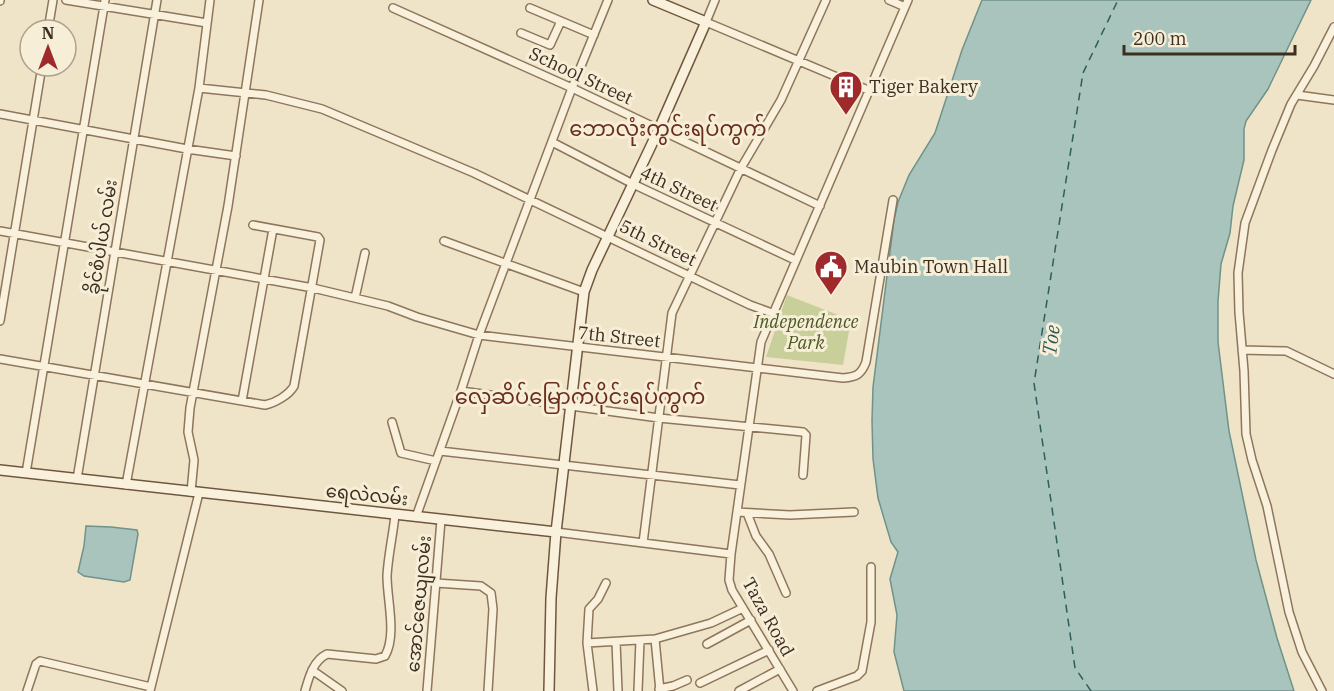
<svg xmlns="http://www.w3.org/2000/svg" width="1334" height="691" font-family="'IBM Plex Serif','Noto Sans Myanmar',serif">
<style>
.green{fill:#c9cf9b}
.water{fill:#a9c4bc;stroke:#6f938a;stroke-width:1.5}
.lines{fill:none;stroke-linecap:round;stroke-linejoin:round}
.ferry{stroke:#2f5d5a;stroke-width:1.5;stroke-dasharray:8 6;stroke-linecap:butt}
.street-casing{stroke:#8d765c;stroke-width:10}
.secondary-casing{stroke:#6f573f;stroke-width:12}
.street{stroke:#faf1dc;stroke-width:7}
.secondary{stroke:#faf1dc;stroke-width:9}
.labels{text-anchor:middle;stroke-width:6;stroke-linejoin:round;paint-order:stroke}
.street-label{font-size:18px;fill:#3d2e20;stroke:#f7eed8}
.poi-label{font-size:18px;fill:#3d2e20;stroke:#f7eed8;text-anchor:start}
.park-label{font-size:18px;font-style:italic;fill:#4d5a26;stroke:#f7eed8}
.water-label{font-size:20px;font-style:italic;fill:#2f5d5a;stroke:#f7eed8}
.quarter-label{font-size:21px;fill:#6b2e1e;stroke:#f7eed8}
</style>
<rect width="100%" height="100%" fill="#f0e4c8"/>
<!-- green -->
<path class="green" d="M787,295L851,320L843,365L766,357Z"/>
<!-- water -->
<path class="water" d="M982,0H1311L1268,89L1246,121L1244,129V160L1233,206L1230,233L1221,264L1218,301V342L1229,431L1256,560L1277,638L1294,691H904L894,652L897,615L890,579L898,552L891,542L878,498L873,459L872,421L873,387L894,220L898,202L909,175L935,133L962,50Z
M86,526L111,527L137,530L138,534L130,580L124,582L84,576L78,572L84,546Z"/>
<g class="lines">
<!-- ferry -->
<path class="ferry" d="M1091,691L1075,668L1034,383L1083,73L1118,0"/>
<!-- street casing -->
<g class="street-casing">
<path id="street" d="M66,0L207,23
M715,0L706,22L868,90
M889,0L905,7
M0,1V0
M393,8L572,88L820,206
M530,8L594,35
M48,30L53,0
M521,33L550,45L561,21
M199,88L266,95L322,109L474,173L750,305L772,313
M1297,95L1334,100
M0,114L187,149L236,156
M552,142L633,184L795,260
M0,231L313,288L388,306L417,317L479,335L843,378C856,377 861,375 866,362L893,200
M444,241L584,292
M355,298L365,253
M0,321L42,66
M1242,350L1286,351L1334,374
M0,359L265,405C275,403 289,395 294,386L320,240L318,237L253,225
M461,391L659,418L803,432L806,435L803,475
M242,401L273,229
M392,422L401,453L436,461
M440,451L740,485
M26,473L105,0
M77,479L157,0
M126,485L199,88L210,0
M191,492L194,460L188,432L190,408L228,206L259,0
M737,512L790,515L854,512
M747,513L756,536L769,554L786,593
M416,517L461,391L479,335L572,88L608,0
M556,532L731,554
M643,543L672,313L741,168L781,100L826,0
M436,583L481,586L491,593L493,609L488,691
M655,639L660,691
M616,642L618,691
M587,643L655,639L711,623L743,608
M707,644L751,620
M312,670L342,691
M700,683L769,650
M659,689L673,686L687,680
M27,691L36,664L40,661L151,687
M150,691L199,493
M305,691C309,677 313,661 327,654L376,659L385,656C397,635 387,600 387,576C388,556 393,535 395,515
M427,691L441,520
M593,691L587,643L589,609L598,599L606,583
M638,691L640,640
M739,691L780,669
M793,691L732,590L729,580L731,554L761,342L908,0
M817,691L857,676L862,671L871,622V567
M1322,691L1302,652L1289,612L1267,506L1252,460L1246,434L1244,371L1239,312L1238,273L1245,223L1272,150L1291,104L1314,66L1334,27"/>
</g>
<!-- secondary casing -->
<g class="secondary-casing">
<path id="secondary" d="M0,470L556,532
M549,691L551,598L556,532L584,292L592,270L659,129L706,22L653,0"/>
</g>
<!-- street -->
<use href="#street" class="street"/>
<!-- secondary -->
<use href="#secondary" class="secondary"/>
</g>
<!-- icons -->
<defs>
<g id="building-pin" transform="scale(1.725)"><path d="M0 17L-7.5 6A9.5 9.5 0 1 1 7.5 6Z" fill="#9e2a2b" stroke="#f7eed8"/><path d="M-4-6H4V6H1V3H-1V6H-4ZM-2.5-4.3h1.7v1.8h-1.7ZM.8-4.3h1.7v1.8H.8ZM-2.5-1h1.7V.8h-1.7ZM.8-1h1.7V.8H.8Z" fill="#fff"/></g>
<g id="civic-pin" transform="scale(1.725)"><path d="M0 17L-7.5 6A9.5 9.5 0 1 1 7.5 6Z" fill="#9e2a2b" stroke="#f7eed8"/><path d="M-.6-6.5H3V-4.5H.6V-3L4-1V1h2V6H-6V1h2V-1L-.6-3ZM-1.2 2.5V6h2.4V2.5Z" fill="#fff"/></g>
</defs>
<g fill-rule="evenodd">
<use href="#building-pin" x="846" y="87"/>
<use href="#civic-pin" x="831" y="267"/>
</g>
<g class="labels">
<!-- street labels -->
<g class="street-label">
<text transform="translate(581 76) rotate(25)" y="6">School Street</text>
<text transform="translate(679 189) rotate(25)" y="6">4th Street</text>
<text transform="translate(102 237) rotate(-81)" y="6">ခိုင်စံပါယ် လမ်း</text>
<text transform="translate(658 243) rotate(26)" y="6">5th Street</text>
<text transform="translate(619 337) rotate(6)" y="6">7th Street</text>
<text transform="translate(367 495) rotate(6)" y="6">ရေလဲလမ်း</text>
<text transform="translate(419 604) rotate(-85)" y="6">အောင်ဇေယျလမ်း</text>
<text transform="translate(768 617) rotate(61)" y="6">Taza Road</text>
</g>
<!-- poi labels -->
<g class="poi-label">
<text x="869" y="93">Tiger Bakery</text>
<text x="854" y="273">Maubin Town Hall</text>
</g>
<!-- park labels -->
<g class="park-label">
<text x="806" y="328">Independence<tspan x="806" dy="21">Park</tspan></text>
</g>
<!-- water labels -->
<g class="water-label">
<text transform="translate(1051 340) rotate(-83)" y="7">Toe</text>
</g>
<!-- quarter labels -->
<g class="quarter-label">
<text x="668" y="136">ဘောလုံးကွင်းရပ်ကွက်</text>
<text x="580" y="404">လှေဆိပ်မြောက်ပိုင်းရပ်ကွက်</text>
</g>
</g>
<!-- north arrow -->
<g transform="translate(48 48)"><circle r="28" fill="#f7eed8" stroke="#ada18e" stroke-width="1.5"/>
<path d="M0-4.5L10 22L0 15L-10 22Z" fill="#9e2a2b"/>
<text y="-9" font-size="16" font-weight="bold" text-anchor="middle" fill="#3d2e20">N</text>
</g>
<!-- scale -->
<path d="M1124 45v9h171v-9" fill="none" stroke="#3d2e20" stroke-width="3"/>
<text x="1133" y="45" font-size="18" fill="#3d2e20" stroke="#f7eed8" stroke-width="4.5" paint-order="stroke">200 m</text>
</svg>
